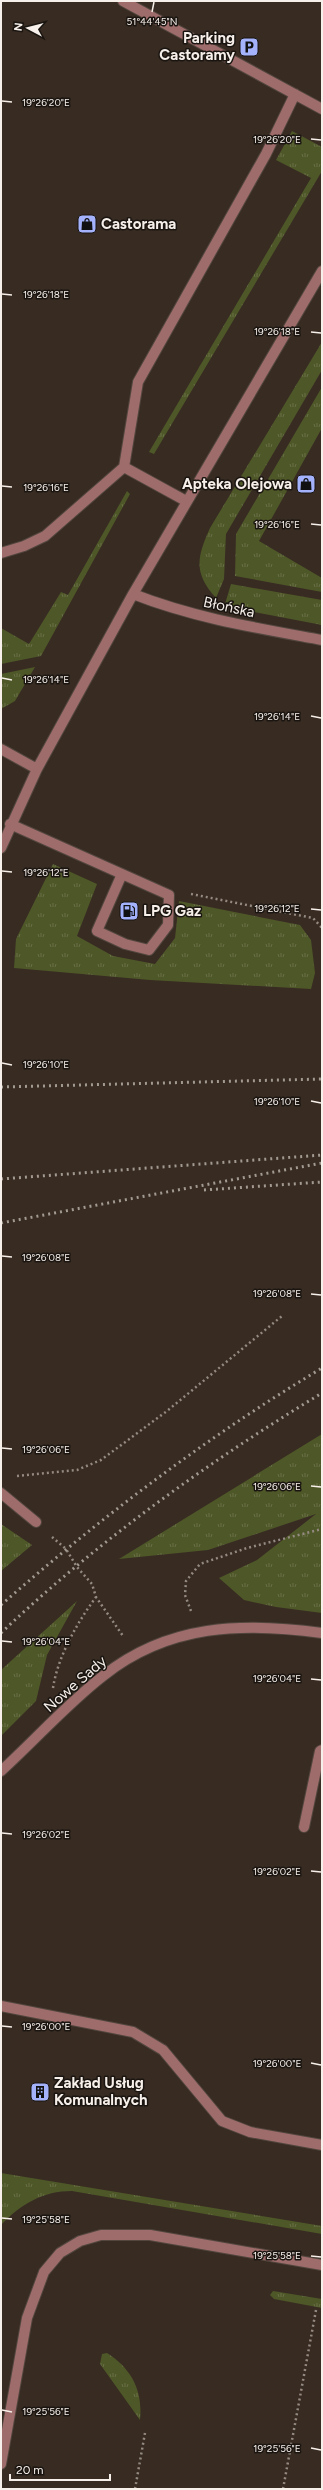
<svg xmlns="http://www.w3.org/2000/svg" width="323" height="2490" font-family="Figtree,sans-serif">
<style>
.grass{fill:url(#grass-tufts)}
.lines{fill:none;stroke-linecap:round;stroke-linejoin:round}
.minor-casing{stroke:#52463e;stroke-width:12}
.path{stroke:#948a82;stroke-width:2.5;stroke-dasharray:2 3;stroke-linecap:butt}
.minor{stroke:#9e6c6a;stroke-width:10}
.rail{stroke:#a39a92;stroke-width:3;stroke-dasharray:2 4;stroke-linecap:butt}
.ticks{fill:none;stroke:#f7efe9;stroke-width:1.5}
.labels{text-anchor:middle;stroke-width:3;stroke-linejoin:round;paint-order:stroke}
.poi-label{font-size:15px;font-weight:bold;fill:#f7efe9;stroke:#1a1511;text-anchor:start}
.street-label{font-size:15px;fill:#f7efe9;stroke:#1a1511}
.ticks-label{font-size:10px;text-anchor:middle;fill:#f7efe9;stroke:#1a1511;stroke-width:3;stroke-linejoin:round;paint-order:stroke}
</style>
<defs>
<pattern id="grass-tufts" width="24" height="20" patternUnits="userSpaceOnUse"><rect width="24" height="20" fill="#4e5727"/><path d="M3 7l-1-3M5 7V3M7 7l1-3M15 17l-1-3M17 17v-4M19 17l1-3" fill="none" stroke="#686f46"/></pattern>
</defs>
<rect width="100%" height="100%" fill="#372b22"/>
<!-- grass -->
<path class="grass" d="M292,131L322,147V171L154,454L149,452L311,178L276,160Z
M322,342V370L226,534L224,579L216,598C193,573 197,557 210,528Z
M322,387V428L259,541L322,578V592L235,576L236,534Z
M127,491L130,494L41,656L1,664V628L29,644L61,592L68,595Z
M231,584L322,600V625L233,608L225,604Z
M35,667L15,701L1,709V674Z
M53,864L97,884L77,936L113,956L155,964L175,938L179,901L300,925L311,940L315,973L311,989L150,980L14,968L16,939Z
M322,1434V1613L276,1607L244,1600L219,1578L257,1560L316,1514L208,1550L119,1559Z
M1,1524L32,1545L1,1571Z
M77,1601L47,1655L36,1701L1,1736V1670Z
M1,2173L322,2226V2234L72,2191C43,2191 21,2204 1,2225Z
M273,2291L322,2299V2308L274,2299L270,2295Z
M107,2353C132,2369 143,2391 140,2420L100,2364L102,2354Z"/>
<g class="lines">
<!-- minor casing -->
<g class="minor-casing">
<path id="minor" d="M123,1L322,109
M124,467L186,501
M1,553L24,546L45,536L124,467L138,382L266,154L295,94
M133,594C194,618 257,628 322,640
M1,749L37,769
M10,824L169,895L168,925L149,950L125,944L97,931L122,874
M1,848L37,769L133,594L322,271
M1,1493L36,1522
M1,1771C34,1741 68,1703 103,1676C168,1624 243,1622 322,1633
M304,1827L320,1751L322,1750
M1,2006L133,2032L163,2050L222,2121L250,2132L322,2145
M1,2464L27,2318L44,2272L60,2253L80,2241L101,2235H150L322,2265"/>
</g>
<!-- path -->
<path class="path" d="M191,894L313,918L322,928
M17,1476L77,1470L101,1460L167,1411L282,1316
M52,1537L66,1549L77,1567L92,1584L96,1597L123,1636
M191,1611L185,1595L186,1581L200,1564L247,1548L322,1529
M53,1688C58,1656 77,1623 96,1597
M135,2489L145,2433
M283,2489L316,2310"/>
<!-- minor -->
<use href="#minor" class="minor"/>
<!-- rail -->
<path class="rail" d="M1,1087L322,1079
M1,1179L322,1155
M204,1190L322,1182
M1,1223L322,1163
M1,1605C101,1517 207,1437 322,1368
M1,1633C98,1541 208,1462 322,1393"/>
</g>
<!-- ticks -->
<path class="ticks" d="M152,12L154,2M2,101L12,102M311,139L321,140M2,294L12,295M311,332L321,333M2,486L12,487M311,524L321,525M2,678L12,680M311,716L321,718M2,871L12,872M311,909L321,910M2,1063L12,1065M311,1101L321,1103M2,1256L12,1257M311,1294L321,1295M2,1448L12,1449M311,1486L321,1487M2,1641L12,1642M311,1679L321,1680M2,1833L12,1834M311,1871L321,1872M2,2026L12,2027M311,2063L321,2065M2,2218L12,2219M311,2256L321,2257M2,2410L12,2412M311,2448L321,2450"/>
<!-- icons -->
<defs>
<g id="parking-square" transform="scale(1)"><rect x="-9" y="-9" width="18" height="18" rx="4" fill="#a4b2fc" stroke="#1a1511"/><path d="M-3.5-5.5H1a3.5 3.5 0 0 1 0 7H-1V5.5H-3.5ZM-1-3.4V-.6H.8a1.4 1.4 0 0 0 0-2.8Z" fill="#111"/></g>
<g id="shop-square" transform="scale(1)"><rect x="-9" y="-9" width="18" height="18" rx="4" fill="#a4b2fc" stroke="#1a1511"/><path d="M-5-2.5h2.3a2.7 3.5 0 0 1 5.4 0H5L5.5 6h-11ZM-1.5-2.5h3a1.5 2.3 0 0 0-3 0Z" fill="#111"/></g>
<g id="fuel-square" transform="scale(1)"><rect x="-9" y="-9" width="18" height="18" rx="4" fill="#a4b2fc" stroke="#1a1511"/><path d="M-5.5-6h7V0h2V4h1.3V-2.5L3-4.5l.8-.8L6-3V5H2.5V1h-1V6h-7ZM-4.2-4.7v3.2H.2V-4.7Z" fill="#111"/></g>
<g id="building-square" transform="scale(1)"><rect x="-9" y="-9" width="18" height="18" rx="4" fill="#a4b2fc" stroke="#1a1511"/><path d="M-4-6H4V6H1V3H-1V6H-4ZM-2.5-4.3h1.7v1.8h-1.7ZM.8-4.3h1.7v1.8H.8ZM-2.5-1h1.7V.8h-1.7ZM.8-1h1.7V.8H.8Z" fill="#111"/></g>
</defs>
<g fill-rule="evenodd">
<use href="#parking-square" x="249" y="47"/>
<use href="#shop-square" x="87" y="224"/>
<use href="#shop-square" x="306" y="484"/>
<use href="#fuel-square" x="129" y="911"/>
<use href="#building-square" x="40" y="2092"/>
</g>
<g class="labels">
<!-- poi labels -->
<g class="poi-label">
<text x="235" y="43" text-anchor="end">Parking<tspan x="235" dy="17">Castoramy</tspan></text>
<text x="101" y="229">Castorama</text>
<text x="292" y="489" text-anchor="end">Apteka Olejowa</text>
<text x="143" y="916">LPG Gaz</text>
<text x="54" y="2088">Zakład Usług<tspan x="54" dy="17">Komunalnych</tspan></text>
</g>
<!-- street labels -->
<g class="street-label">
<text transform="translate(229 607) rotate(12)" y="5">Błońska</text>
<text transform="translate(75 1684) rotate(-41)" y="5">Nowe Sady</text>
</g>
</g>
<g class="ticks-label">
<text x="152" y="25">51°44'45"N</text>
<text x="46" y="106">19°26'20"E</text>
<text x="277" y="143">19°26'20"E</text>
<text x="46" y="298">19°26'18"E</text>
<text x="277" y="335">19°26'18"E</text>
<text x="46" y="491">19°26'16"E</text>
<text x="277" y="528">19°26'16"E</text>
<text x="46" y="683">19°26'14"E</text>
<text x="277" y="720">19°26'14"E</text>
<text x="46" y="876">19°26'12"E</text>
<text x="277" y="912">19°26'12"E</text>
<text x="46" y="1068">19°26'10"E</text>
<text x="277" y="1105">19°26'10"E</text>
<text x="46" y="1261">19°26'08"E</text>
<text x="277" y="1297">19°26'08"E</text>
<text x="46" y="1453">19°26'06"E</text>
<text x="277" y="1490">19°26'06"E</text>
<text x="46" y="1645">19°26'04"E</text>
<text x="277" y="1682">19°26'04"E</text>
<text x="46" y="1838">19°26'02"E</text>
<text x="277" y="1875">19°26'02"E</text>
<text x="46" y="2030">19°26'00"E</text>
<text x="277" y="2067">19°26'00"E</text>
<text x="46" y="2223">19°25'58"E</text>
<text x="277" y="2259">19°25'58"E</text>
<text x="46" y="2415">19°25'56"E</text>
<text x="277" y="2452">19°25'56"E</text>
</g>
<!-- border -->
<rect width="323" height="2490" fill="none" stroke="#f7efe9" stroke-width="4"/>
<!-- north arrow -->
<g transform="translate(28 28) rotate(277)" stroke="#1a1511" stroke-width="3" paint-order="stroke">
<path d="M0-3L7 15L0 10L-7 15Z" fill="#f7efe9"/>
<text y="-6" font-size="11" font-weight="bold" text-anchor="middle" fill="#f7efe9">N</text>
</g>
<!-- scale -->
<path d="M10 2474v6h100v-6" fill="none" stroke="#f7efe9" stroke-width="2"/>
<text x="16" y="2474" font-size="12" fill="#f7efe9" stroke="#1a1511" stroke-width="3" paint-order="stroke">20 m</text>
</svg>
